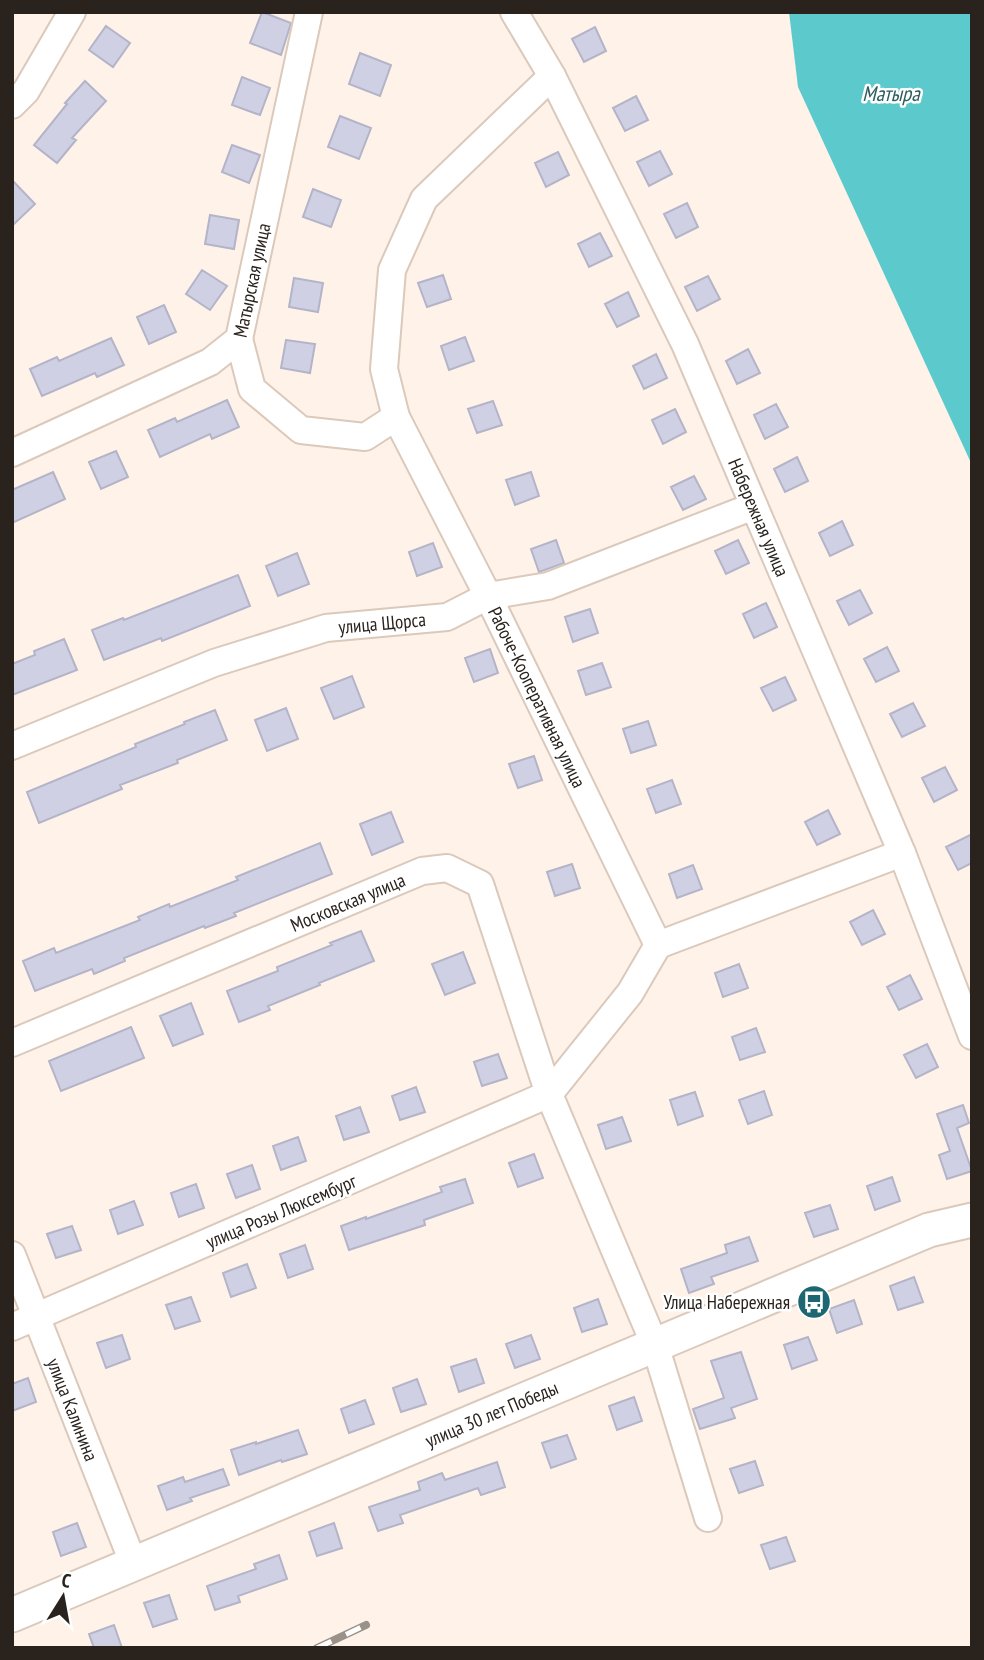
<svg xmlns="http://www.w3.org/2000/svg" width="984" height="1660" font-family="'PT Sans Narrow',sans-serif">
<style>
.water{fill:#5ccacd}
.building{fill:#cfd0e4;stroke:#b4b4c9;stroke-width:2}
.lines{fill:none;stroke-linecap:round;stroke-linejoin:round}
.minor-casing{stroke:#dbc9bb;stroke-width:30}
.major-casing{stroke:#dbc9bb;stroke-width:37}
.minor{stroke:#fff;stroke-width:26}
.major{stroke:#fff;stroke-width:33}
.rail-casing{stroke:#9a9189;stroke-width:8}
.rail{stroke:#fff;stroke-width:5;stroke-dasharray:16;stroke-linecap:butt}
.labels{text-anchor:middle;stroke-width:5;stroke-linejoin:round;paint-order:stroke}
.street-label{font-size:19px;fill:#29221d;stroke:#fff}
.poi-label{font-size:19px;fill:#29221d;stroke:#fff;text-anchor:end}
.water-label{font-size:21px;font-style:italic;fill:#2d5d5e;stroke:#fff}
</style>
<rect width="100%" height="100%" fill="#fef2e9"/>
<!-- water -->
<path class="water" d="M789,12H972V465L798,87Z"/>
<!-- building -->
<path class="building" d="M262,12L291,23L281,55L250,43Z
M106,26L130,43L113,67L89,50Z
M595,27L606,51L584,62L572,39Z
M360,53L391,65L380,96L349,84Z
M242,77L270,88L260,115L232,105Z
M85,81L106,101L72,138L76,140L57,163L34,145L67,104L65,103Z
M636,96L648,120L625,131L613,108Z
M340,116L371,128L359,159L328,147Z
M232,145L260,155L249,183L222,172Z
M660,151L672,174L649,186L637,162Z
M558,152L569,175L546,187L535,163Z
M12,180L35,204L12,226Z
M313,189L341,200L331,227L303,217Z
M687,203L698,227L676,238L664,214Z
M210,215L239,220L234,249L205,244Z
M600,233L612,256L589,267L578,244Z
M202,270L227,286L210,310L186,294Z
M443,275L451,299L427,307L418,283Z
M708,276L720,299L697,311L685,287Z
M294,278L323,283L318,312L289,307Z
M628,292L639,316L617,327L605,304Z
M164,305L176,332L149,344L137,317Z
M465,337L474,361L449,370L441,346Z
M111,338L124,365L97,377L95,373L42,396L30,369L57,357L59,361Z
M286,340L315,344L310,373L281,368Z
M748,349L760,373L737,384L726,361Z
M656,354L667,378L644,389L633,366Z
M227,400L239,427L212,439L210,434L160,457L148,430L175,418L177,422Z
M493,401L502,425L477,433L468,409Z
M776,404L788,427L765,439L754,415Z
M675,409L686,432L663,444L652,420Z
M116,451L128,477L101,489L89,462Z
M797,457L808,481L785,492L774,469Z
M53,472L65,499L12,523V490Z
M531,472L539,496L515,505L506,480Z
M694,476L706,499L683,510L671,487Z
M842,521L853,545L830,556L819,533Z
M556,540L564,563L539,572L531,549Z
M738,540L749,563L726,574L715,551Z
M433,543L442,567L417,576L409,552Z
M297,553L309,584L278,596L266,566Z
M238,575L250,606L162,641L161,638L104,660L92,630L123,618L124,620Z
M860,590L872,613L849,625L837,601Z
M766,603L777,627L754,638L743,614Z
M590,609L598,633L573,642L565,617Z
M64,639L77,670L12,695V664L35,655L34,651Z
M887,647L899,671L876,682L864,659Z
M490,649L498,673L474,682L465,658Z
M602,663L611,687L586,695L578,671Z
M352,676L364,707L334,719L321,688Z
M785,677L796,700L773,711L761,688Z
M913,703L925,726L902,737L890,714Z
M286,708L298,739L267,751L255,720Z
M215,710L227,740L177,760L178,763L120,785L122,789L39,823L27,792L136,747L135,744L185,724L184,722Z
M648,721L656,745L631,753L623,729Z
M534,756L542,780L518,788L509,764Z
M945,767L957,790L934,802L922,778Z
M672,780L681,804L656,813L647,789Z
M828,810L840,834L817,845L805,822Z
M391,812L403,842L372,855L360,824Z
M972,834V863L958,870L946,847Z
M320,843L332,874L234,913L236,916L205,928L204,926L124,958L125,961L94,974L92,969L35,991L23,961L54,948L56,953L140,920L138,917L169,904L170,907L238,880L236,877Z
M572,864L580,888L555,896L547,872Z
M693,865L702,889L677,898L669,874Z
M873,910L885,934L862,945L850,922Z
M361,931L374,961L319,983L320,985L268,1006L270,1010L239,1022L227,991L278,971L277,967L332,945L330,943Z
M463,952L475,983L445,995L432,964Z
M739,964L748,988L723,997L715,973Z
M910,975L922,999L899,1010L887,987Z
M191,1003L203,1034L173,1046L160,1016Z
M131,1027L144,1058L61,1091L49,1061Z
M756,1028L765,1052L740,1060L732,1037Z
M927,1044L938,1067L916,1078L904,1055Z
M498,1054L507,1078L482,1086L474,1062Z
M416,1087L425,1112L400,1120L392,1096Z
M764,1091L772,1115L748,1124L739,1100Z
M695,1092L703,1116L678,1125L670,1100Z
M963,1105L969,1123L957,1128L972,1171L947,1179L939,1155L950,1151L937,1114Z
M360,1107L369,1132L344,1140L336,1116Z
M622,1117L631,1141L606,1149L598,1125Z
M298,1137L306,1161L281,1170L273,1146Z
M534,1154L543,1178L518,1187L509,1163Z
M252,1165L260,1189L236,1198L227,1174Z
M892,1177L900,1201L875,1210L867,1186Z
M465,1179L473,1203L424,1220L425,1225L349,1250L341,1226L366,1217V1219L442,1192L440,1187Z
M196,1184L204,1208L179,1217L171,1193Z
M134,1201L143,1225L118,1234L110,1210Z
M830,1205L838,1229L814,1237L805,1213Z
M72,1226L81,1250L56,1258L47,1234Z
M749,1237L758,1261L711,1277L714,1284L689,1293L681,1269L727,1253L725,1245Z
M305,1245L313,1269L288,1278L280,1254Z
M247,1264L256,1288L231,1297L223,1273Z
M914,1277L923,1302L898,1310L890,1286Z
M191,1297L200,1321L175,1329L166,1305Z
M598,1299L607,1324L582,1332L574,1308Z
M854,1300L862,1324L837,1333L829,1309Z
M122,1335L130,1359L106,1368L97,1343Z
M531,1335L540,1359L515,1368L506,1344Z
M808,1337L817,1360L792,1369L784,1345Z
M741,1352L757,1399L731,1408L735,1418L700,1429L693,1409L724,1398L711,1361Z
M476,1359L484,1383L459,1392L451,1367Z
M28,1378L36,1402L12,1411V1384Z
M417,1379L426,1404L401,1412L393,1388Z
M634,1397L642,1421L617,1430L609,1406Z
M365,1400L374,1424L349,1433L341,1409Z
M298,1430L307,1454L282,1462L281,1460L239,1475L231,1450L256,1442V1444Z
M567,1435L576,1459L551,1468L542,1443Z
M755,1461L763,1485L739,1493L730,1469Z
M497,1462L505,1487L481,1495L478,1488L400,1515L403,1523L378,1531L369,1507L420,1490L418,1482L442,1473L445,1480Z
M223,1469L229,1485L190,1498L192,1501L167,1510L158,1486L183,1477L185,1482Z
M77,1523L86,1547L61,1556L53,1532Z
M334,1523L342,1548L317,1556L309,1532Z
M786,1537L795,1561L770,1569L761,1545Z
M279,1555L287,1579L238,1596L240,1602L215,1610L207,1586L256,1569L254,1564Z
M169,1595L177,1619L153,1627L144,1603Z
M114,1625L122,1648H94L89,1634Z"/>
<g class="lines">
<!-- minor casing -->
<g class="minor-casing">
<g id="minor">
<path id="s1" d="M514,12L552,76L685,344L902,853L972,1036"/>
<path id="s2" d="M552,76L424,199L392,270L384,369L396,417L488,596L658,945L630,993L549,1094L648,1329"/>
<path d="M12,105L26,91L72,12"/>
<path d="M239,339L252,389L301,430L365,437L396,417"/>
<path id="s3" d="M12,453L210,362L239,339L309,12"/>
<path id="s4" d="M12,746L214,663L326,628L447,617L488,596L548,586L754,506"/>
<path d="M658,945L902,853"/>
<path id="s5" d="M12,1043L422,871L447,868L480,884L549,1094L12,1327"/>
<path id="s6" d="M12,1255L134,1565"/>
<path d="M655,1345L708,1518"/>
</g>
</g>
<!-- major casing -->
<g class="major-casing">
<g id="major">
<path id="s7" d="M12,1615L929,1230L972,1220"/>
</g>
</g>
<!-- minor -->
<use href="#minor" class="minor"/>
<!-- major -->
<use href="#major" class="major"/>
<!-- rail casing -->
<g class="rail-casing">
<path id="rail" d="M317,1648L366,1625"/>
</g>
<!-- rail -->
<use href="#rail" class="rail"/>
</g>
<!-- icons -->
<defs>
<g id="bus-disc" transform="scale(1.75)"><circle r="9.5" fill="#1c6771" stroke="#fff"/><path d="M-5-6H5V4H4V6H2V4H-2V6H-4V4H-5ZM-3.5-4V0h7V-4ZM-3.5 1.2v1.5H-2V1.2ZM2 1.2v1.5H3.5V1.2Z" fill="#fff"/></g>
</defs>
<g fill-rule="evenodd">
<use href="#bus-disc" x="814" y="1302"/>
</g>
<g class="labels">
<!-- street labels -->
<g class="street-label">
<text dy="7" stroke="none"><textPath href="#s3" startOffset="315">Матырская улица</textPath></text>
<text dy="7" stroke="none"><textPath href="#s1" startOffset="562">Набережная улица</textPath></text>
<text dy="7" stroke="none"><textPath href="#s4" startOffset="392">улица Щорса</textPath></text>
<text dy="7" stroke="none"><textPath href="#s2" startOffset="718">Рабоче-Кооперативная улица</textPath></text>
<text dy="7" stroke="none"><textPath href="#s5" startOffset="364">Московская улица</textPath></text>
<text transform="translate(281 1211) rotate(-23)" y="7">улица Розы Люксембург</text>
<text dy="7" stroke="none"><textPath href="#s6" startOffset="166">улица Калинина</textPath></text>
<text dy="7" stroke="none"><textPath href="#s7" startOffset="520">улица 30 лет Победы</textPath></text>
</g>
<!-- poi labels -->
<g class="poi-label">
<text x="790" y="1309">Улица Набережная</text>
</g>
<!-- water labels -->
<g class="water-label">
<text x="891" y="101">Матыра</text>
</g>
</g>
<!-- border -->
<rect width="984" height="1660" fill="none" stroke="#29221d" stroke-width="28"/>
<!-- north arrow -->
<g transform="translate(63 1597) rotate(11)" stroke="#ffffff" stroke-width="5" paint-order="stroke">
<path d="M0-5L12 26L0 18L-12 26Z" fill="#29221d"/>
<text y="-10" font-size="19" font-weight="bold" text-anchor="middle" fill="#29221d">С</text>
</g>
</svg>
